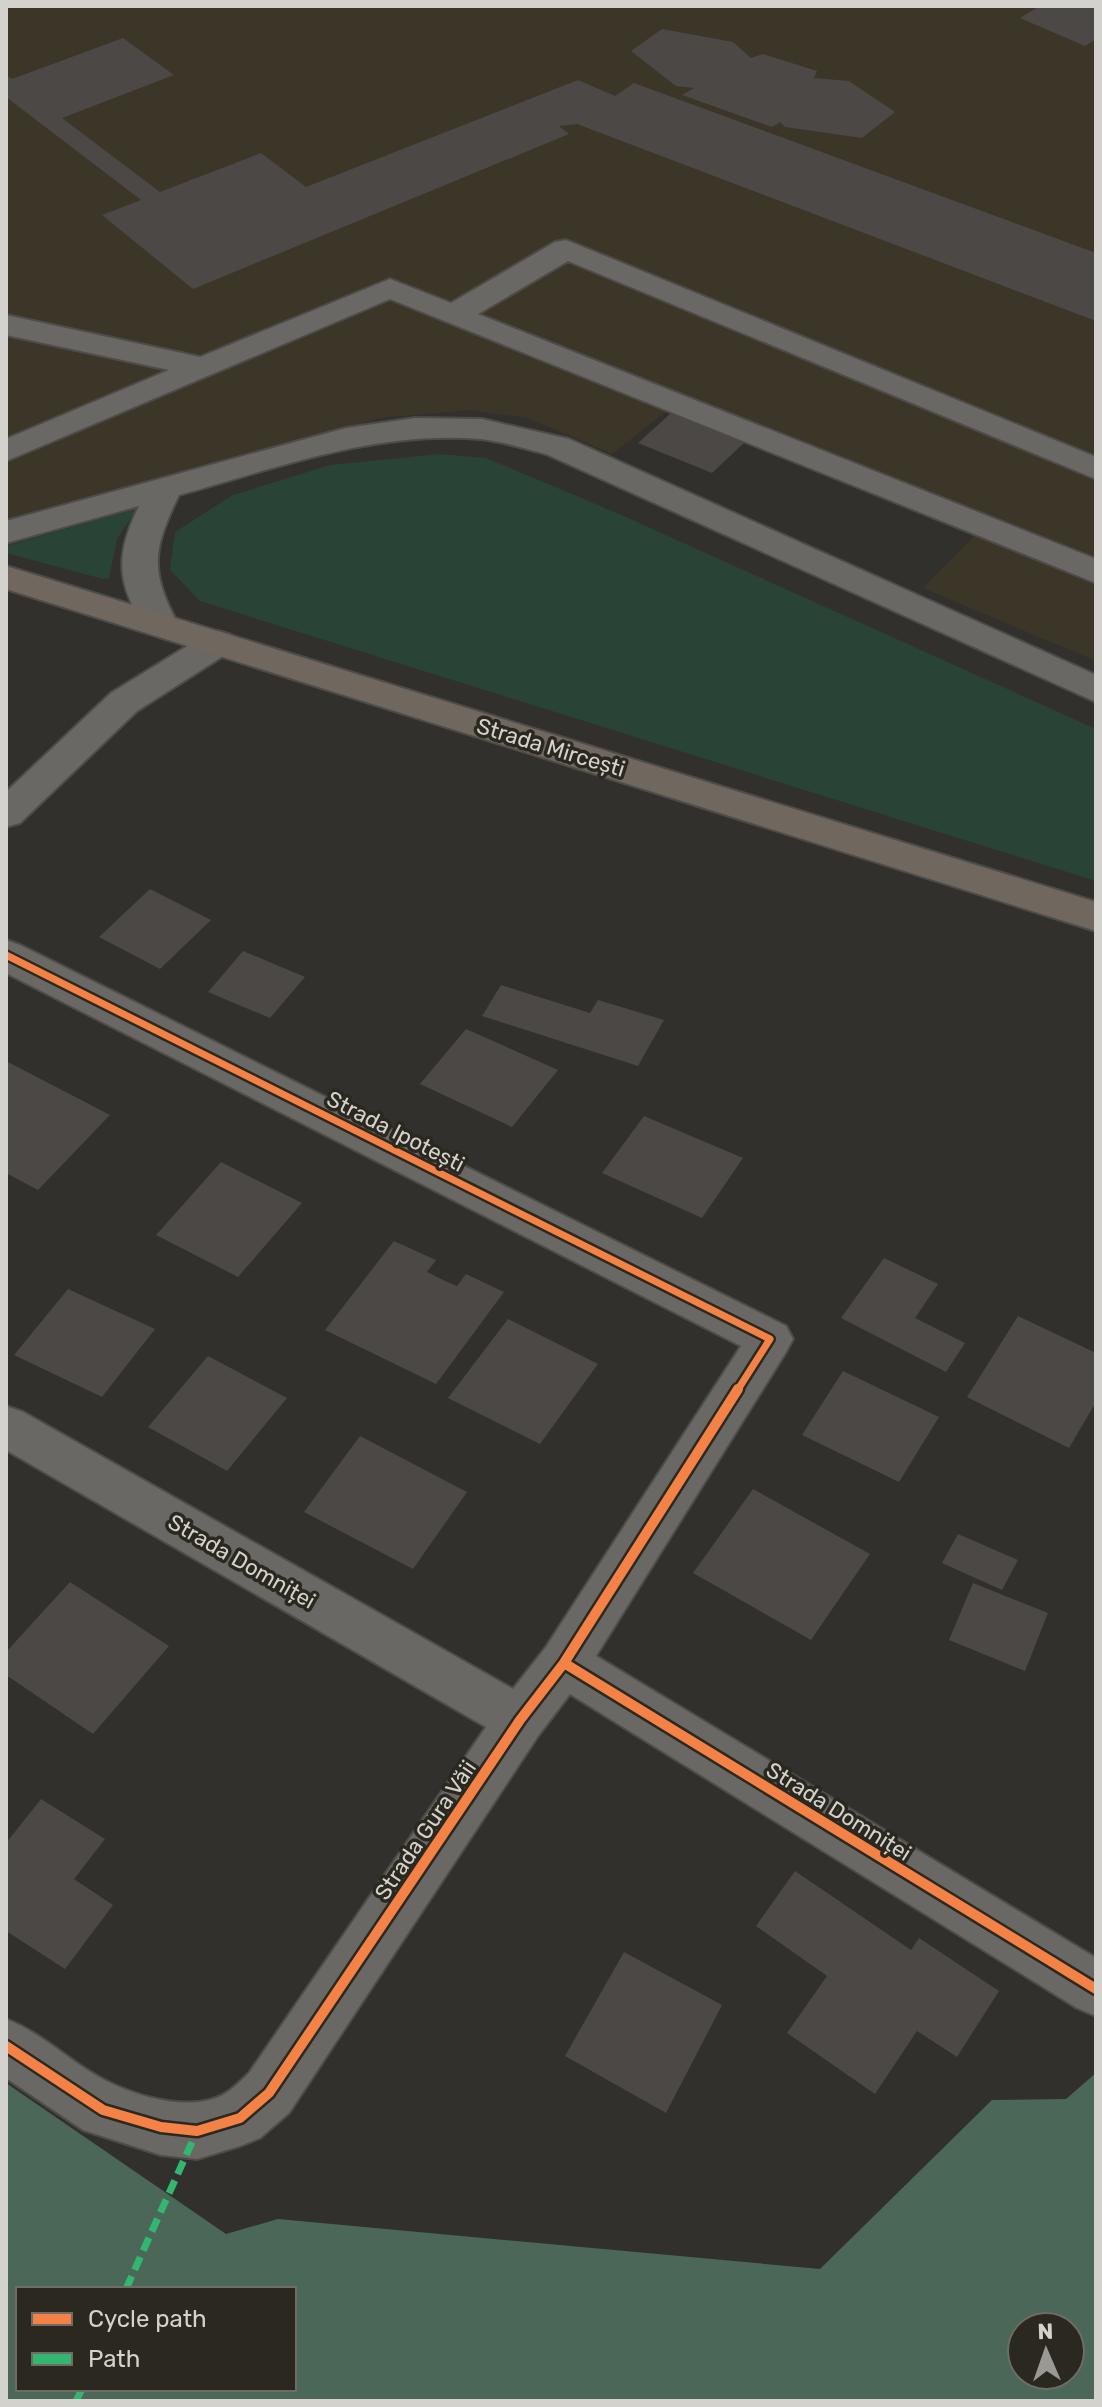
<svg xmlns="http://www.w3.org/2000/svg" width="1102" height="2407" font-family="Rubik,sans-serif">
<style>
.built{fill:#3c3629}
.green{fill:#294336}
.forest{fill:#4b6758;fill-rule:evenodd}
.building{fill:#4b4845}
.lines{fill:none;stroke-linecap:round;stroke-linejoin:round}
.minor-casing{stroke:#4e4c49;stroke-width:4}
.major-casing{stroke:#4e4c49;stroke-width:4}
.minor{fill:#696865;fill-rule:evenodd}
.major{fill:#70675e;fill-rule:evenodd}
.quiet{stroke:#33b770;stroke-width:7;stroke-dasharray:14 7;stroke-linecap:butt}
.cycleway-far1-casing{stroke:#2b281f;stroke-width:12}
.cycleway-casing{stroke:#2b281f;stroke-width:15}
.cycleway-far1{stroke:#f48246;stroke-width:7}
.cycleway{stroke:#f48246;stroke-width:10}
.labels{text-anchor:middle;stroke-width:7;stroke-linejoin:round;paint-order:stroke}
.street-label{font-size:22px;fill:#d4d2cc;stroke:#2b281f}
</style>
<rect width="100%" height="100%" fill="#32302c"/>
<!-- built -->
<path class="built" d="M6,6H1096V661L923,588L976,534L673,406L612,454L528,418L470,410L380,418L6,529Z"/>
<!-- green -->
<path class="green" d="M439,454L486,458L617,513L1096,729V881L200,601L170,570L175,532L233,495L330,465Z
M132,510L135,512L117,539L109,578L103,579L6,553V546Z"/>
<!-- forest -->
<path class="forest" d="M1096,2073V2401H6V2083L226,2234L278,2219L820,2269L992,2100L1066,2099ZM18,2289H294V2389H18ZM1022,2327H1070V2375H1022Z"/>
<!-- building -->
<path class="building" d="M1040,6H1096V39L1085,46L1020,18Z
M662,29L733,42L751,58L763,54L817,71L814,78L849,81L895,112L862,138L785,127L780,122L772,127L682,95L694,88L676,86L631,51Z
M123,38L174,75L62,118L160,192L261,153L306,187L578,80L615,96L634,83L1096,253V321L577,124L559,126L569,134L193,289L102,215L141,200L6,97V75L12,79Z
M671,413L744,443L712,473L638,443Z
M150,889L211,920L160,969L99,937Z
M243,951L305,977L270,1018L208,992Z
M501,985L590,1013L598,1000L664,1020L638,1066L482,1016Z
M466,1029L558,1070L512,1127L420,1084Z
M6,1061L110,1115L38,1190L6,1173Z
M644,1116L743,1158L702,1218L602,1173Z
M221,1162L302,1203L238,1277L156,1235Z
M394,1241L436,1260L427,1272L443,1280L457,1286L466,1274L504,1292L436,1384L325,1330Z
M884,1258L938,1284L915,1318L965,1343L946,1372L841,1318Z
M68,1289L155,1329L102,1397L14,1355Z
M1018,1316L1096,1353V1402L1069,1448L967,1397Z
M508,1319L598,1364L540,1444L448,1398Z
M208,1356L287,1398L227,1471L148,1427Z
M843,1371L939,1417L899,1482L802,1435Z
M360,1436L467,1492L413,1569L304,1512Z
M753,1489L870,1554L811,1640L693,1573Z
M958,1534L1018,1560L1002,1590L942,1563Z
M70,1582L169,1646L93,1734L6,1675V1652Z
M973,1583L1048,1613L1025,1671L949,1640Z
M41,1799L105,1839L74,1879L113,1905L65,1969L6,1931V1843Z
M795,1871L911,1950L919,1938L999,1991L957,2057L917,2031L875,2094L787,2033L827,1976L756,1926Z
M624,1952L722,2005L666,2113L565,2056Z"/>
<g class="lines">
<!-- minor casing -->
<g class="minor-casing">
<path id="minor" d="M566,240L1096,457V479L568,261L478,314L1096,559V583L390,299L6,461V439L169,370L6,335V315L200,357L390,279L451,303L555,242Z
M415,418L482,419L569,439L1096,675V702L546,454C525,449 502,441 480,439C376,430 277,468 179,495C153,549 149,570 178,624L173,632L160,636L147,632C117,584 114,557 139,506L6,543V521L346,428Z
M218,631L231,635L236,643L231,651L137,711L20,823L6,827V792L111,693L205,635Z
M6,940L20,945L786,1326L793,1339L786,1352L596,1656L1096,1958V2016L1077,2008L570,1694L538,1736L289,2113L260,2138L240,2146L197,2159L161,2155L83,2130L6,2078V2019C47,2035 78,2070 117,2086C147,2099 196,2112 226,2093C234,2088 242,2080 249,2073L486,1727L6,1450V1406L23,1412L513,1689L546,1647L741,1346L6,973Z"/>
</g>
<!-- major casing -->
<g class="major-casing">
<path id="major" d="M6,566L1096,902V931L6,589Z"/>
</g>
<!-- minor -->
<use href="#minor" class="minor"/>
<!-- major -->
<use href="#major" class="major"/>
<!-- quiet -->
<path class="quiet" d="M126,2289L197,2131
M76,2401L82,2389"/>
<!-- cycleway-far1 casing -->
<g class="cycleway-far1-casing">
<path id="cycleway-far1" d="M6,955L770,1339L737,1391"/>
</g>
<!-- cycleway casing -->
<g class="cycleway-casing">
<path id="cycleway" d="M564,1663L1096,1989
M6,2046L103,2110L161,2127L197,2131L240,2118L269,2093L520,1720L564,1663L738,1389"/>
</g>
<!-- cycleway-far1 -->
<use href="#cycleway-far1" class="cycleway-far1"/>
<!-- cycleway -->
<use href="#cycleway" class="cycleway"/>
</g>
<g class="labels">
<!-- street labels -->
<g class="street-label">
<text transform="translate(551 747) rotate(17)" y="8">Strada Mircești</text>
<text transform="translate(396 1131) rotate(27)" y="8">Strada Ipotești</text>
<text transform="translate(242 1561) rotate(30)" y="8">Strada Domniței</text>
<text transform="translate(839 1811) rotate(32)" y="8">Strada Domniței</text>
<text transform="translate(425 1830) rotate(-56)" y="8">Strada Gura Văii</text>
</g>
</g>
<!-- border -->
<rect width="1102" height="2407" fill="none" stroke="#d4d2cc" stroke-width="16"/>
<!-- legend -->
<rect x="16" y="2287" width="280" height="104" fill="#2b281f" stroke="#6f6c64" stroke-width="2"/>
<rect x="32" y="2313" width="40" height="12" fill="#f48246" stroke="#6f6c64" stroke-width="2"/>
<text x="88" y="2327" font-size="24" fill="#d4d2cc">Cycle path</text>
<rect x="32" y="2353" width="40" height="12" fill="#33b770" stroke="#6f6c64" stroke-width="2"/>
<text x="88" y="2367" font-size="24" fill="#d4d2cc">Path</text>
<!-- north arrow -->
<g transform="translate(1046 2351) rotate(358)"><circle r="38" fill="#2b281f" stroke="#6f6c64" stroke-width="2"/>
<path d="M0-6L14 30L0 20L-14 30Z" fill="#9b9994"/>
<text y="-12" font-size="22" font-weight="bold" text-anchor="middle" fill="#d4d2cc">N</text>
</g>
</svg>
